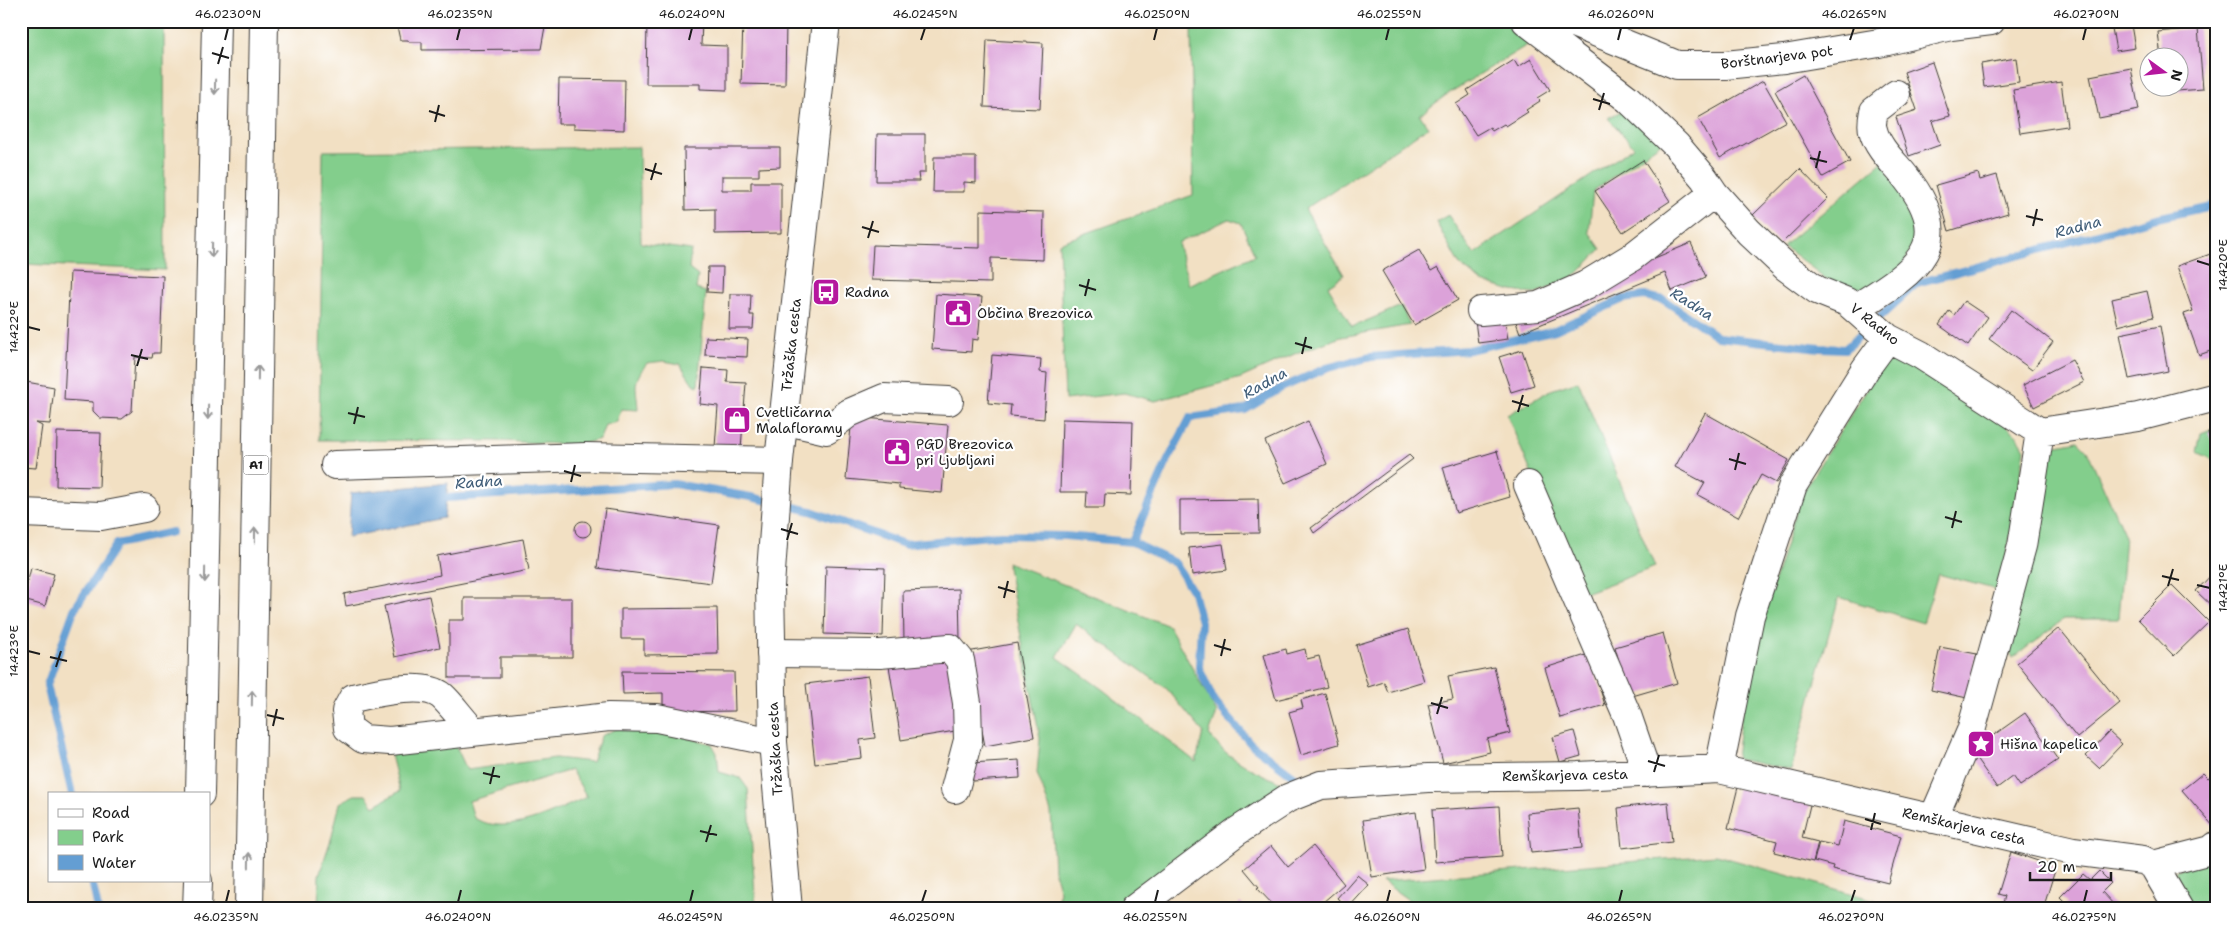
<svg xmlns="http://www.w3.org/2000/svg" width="2237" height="930" font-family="'Shantell Sans',sans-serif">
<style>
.green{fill:#83ce8c;stroke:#507554;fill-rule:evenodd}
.water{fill:#649ed3;stroke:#405d78}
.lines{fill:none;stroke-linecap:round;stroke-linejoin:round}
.stream{stroke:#649ed3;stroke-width:8}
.building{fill:#dca2d9}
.minor-casing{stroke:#3c3935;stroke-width:30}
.major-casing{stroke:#3c3935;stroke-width:30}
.highway-casing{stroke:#3c3935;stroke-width:30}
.minor{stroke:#fff;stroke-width:28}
.major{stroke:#fff;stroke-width:28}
.highway{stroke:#fff;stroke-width:28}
.oneway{stroke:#999}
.ticks{fill:none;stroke:#1c1c1c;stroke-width:2}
.labels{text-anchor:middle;stroke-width:4.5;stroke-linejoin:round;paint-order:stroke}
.shield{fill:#fff;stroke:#606060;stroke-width:1}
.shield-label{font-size:12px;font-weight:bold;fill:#1c1c1c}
.street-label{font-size:14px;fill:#1c1c1c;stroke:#fff}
.poi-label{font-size:14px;fill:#1c1c1c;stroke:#fff;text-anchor:start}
.water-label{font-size:15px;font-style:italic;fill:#405d78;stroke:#fff}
.neatline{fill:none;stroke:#1c1c1c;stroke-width:2}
.ticks-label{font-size:12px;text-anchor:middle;fill:#1c1c1c}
</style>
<rect width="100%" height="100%" fill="#fff"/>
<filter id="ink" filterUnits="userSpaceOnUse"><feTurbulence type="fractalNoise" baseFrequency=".02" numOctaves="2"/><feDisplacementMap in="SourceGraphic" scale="10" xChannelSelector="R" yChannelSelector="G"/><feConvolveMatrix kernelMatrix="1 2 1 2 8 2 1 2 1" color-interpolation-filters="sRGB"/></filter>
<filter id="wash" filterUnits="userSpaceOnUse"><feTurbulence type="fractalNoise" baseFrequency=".0096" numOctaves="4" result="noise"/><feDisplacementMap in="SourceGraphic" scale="20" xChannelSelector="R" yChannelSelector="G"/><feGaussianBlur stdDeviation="1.12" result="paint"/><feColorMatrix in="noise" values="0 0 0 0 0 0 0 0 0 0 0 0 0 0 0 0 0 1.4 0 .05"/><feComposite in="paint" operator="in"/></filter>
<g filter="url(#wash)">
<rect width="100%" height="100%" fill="#f2e0c3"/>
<!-- green -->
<path class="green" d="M21,21H164L165,270L21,264Z
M1191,21H1511L1537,39L1446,95L1420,115L1428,127L1305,209L1344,275L1328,286L1352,327L1401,306L1410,325L1341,337L1299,352L1241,378L1155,401L1124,393L1065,400L1059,243L1193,195ZM1229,219L1241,223L1255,255L1189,285L1178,243Z
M1627,108L1662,142L1593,191L1589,232L1601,249L1573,278L1534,294L1512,291L1482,282L1459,264L1436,222L1448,215L1474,254L1634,147L1608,118Z
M639,147L641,243L691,250L689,269L698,276L696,289L706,292L698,386L693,384L680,364L664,361L647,363C631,384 637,386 638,410L621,409L617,422L605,425L600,439L579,445L501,441L319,440L323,151Z
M1882,162L1923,225L1899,273L1858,292L1841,290L1783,246Z
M1899,357L2002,422L2016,434L2025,449L2001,591L1938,574L1923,623L1839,597L1791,770L1736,759L1744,692L1762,619L1802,493L1883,363Z
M1578,381L1655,567L1582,594L1507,415L1551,390Z
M2216,427V461L2197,452L2201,433Z
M2078,441L2087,450L2125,536L2118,619H2064L2013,658L2004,637L2048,447Z
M1007,562L1169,626L1217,713L1209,734C1226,760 1260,773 1287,786L1129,898L1110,909H1054L1060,892L1054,871L1051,812L1037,773L1040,739ZM1076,624L1167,689L1203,732L1196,762L1102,689L1057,657Z
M642,726L712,744L717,753L719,772L740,778L748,789L756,909H318L319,875L332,836L340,803L354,795H366L374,806L400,791L391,755L448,740L456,746L467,770L555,758L592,762L601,736L620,727ZM571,770L587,797C554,811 509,838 474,818L469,801Z
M1716,855L1906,909H1421L1382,881Z
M2216,858V909H2190L2175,885L2176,870Z"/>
<!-- water -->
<path class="water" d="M448,483L444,518L348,537L351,493Z"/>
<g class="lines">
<!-- stream -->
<path class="stream" d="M446,498L674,484L751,497L811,511L904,544L1001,535L1065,536L1132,542L1167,462L1190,418L1245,410L1281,388L1327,368L1371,357L1469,350L1555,330L1623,299L1644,296L1664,300L1718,337L1820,348L1845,349L1917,283L2157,218L2216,205
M1132,542L1175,563L1193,592L1201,622L1199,668L1213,699L1251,744L1295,777
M72,794L47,685L74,610L117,544L172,532
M92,881L98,909"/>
</g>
<g id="blocks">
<!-- building -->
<path class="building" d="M391,21H546L541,49L422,50V42H409L408,40H400L397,26H391Z
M647,21H702L701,45L727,46V90L700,89V84H646Z
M743,21H786L785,85L741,84Z
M2131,25L2135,48L2116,51L2112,28Z
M2198,28L2203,89L2164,92V88H2180V58H2161L2158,32Z
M987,40L1043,43L1040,109L984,107Z
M2016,58L2019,82L1984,87L1981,64Z
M1531,59L1550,90L1537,98L1540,101L1526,110L1528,112L1506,126L1504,124L1492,131L1490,127L1476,135L1456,104L1470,95L1467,90L1514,60L1518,67Z
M1932,62L1950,116L1932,121L1940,145L1909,156L1896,117L1917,110L1904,72Z
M2131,68L2139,110L2099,118L2090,76Z
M1803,75L1850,162L1823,177L1775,91Z
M559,79L625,80L624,130L574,128V124H558Z
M1763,81L1786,121L1720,158L1698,118Z
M2061,82L2067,126L2020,133L2013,90Z
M877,134H925V173H918L919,181H876Z
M684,148H780V167L759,168V176H722V190H751V182H781V233L715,234V209L685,210Z
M934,157H976V183L964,182V192H933Z
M1643,160L1670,201L1623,232L1595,191Z
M1800,169L1828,198L1780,245L1752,216Z
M1978,173L1980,180L1997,175L2008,213L1949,231L1936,185Z
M980,210L1044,212L1043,260L991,258V283L871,280L873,245L980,248Z
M1691,243L1706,277L1672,291L1665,273L1520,333L1516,322L1614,282L1611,276Z
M1419,250L1431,271L1438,267L1458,300L1414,325L1382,271Z
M2216,252V349L2199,355L2184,314L2193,311L2177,266Z
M708,267H723L722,293L707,292Z
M70,272L163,276L160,353H153L152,358L135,357L132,411L122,419L100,418L93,411V402L64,400Z
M2147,291L2153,317L2118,326L2112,299Z
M730,294H751L750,315H754L753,329H729Z
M936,294L982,297L978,340L972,339L971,352L932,349Z
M1964,301L1988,317L1968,346L1939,325L1949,311L1954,315Z
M2011,310L2053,342L2032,370L1989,339Z
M1504,316L1508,339L1478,343L1475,321Z
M2160,326L2168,371L2129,379L2120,334Z
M706,337L748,339L747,357L705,355Z
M1522,350L1534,385L1511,392L1499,357Z
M992,355L1041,359L1040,372L1047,373L1044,419L1010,416L1011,405L988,403Z
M2072,360L2084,382L2034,407L2023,385Z
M703,368L728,370L727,382L746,383L741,449L715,447L718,406L700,404Z
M21,381L54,387L50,424L36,423L42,426L36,468L21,467Z
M1705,413L1789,460L1776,483L1761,475L1738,517L1698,495L1705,483L1675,467Z
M852,417L948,425L942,493L899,489V484L846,479Z
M1062,419L1133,421L1131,495L1105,494L1104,508H1086L1087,492H1060Z
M1308,421L1327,464L1285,483L1265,441Z
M2216,430V439L2211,441L2208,432Z
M57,432L101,433L99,487L56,486Z
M1497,451L1510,497L1456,513L1443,467Z
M1409,455L1413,459L1314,533L1311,528Z
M1258,499L1259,533L1180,534V500Z
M605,509L719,525L711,583L597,568Z
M575 529a8 8 0 1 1 16 0a8 8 0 1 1-16 0Z
M523,539L529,570L346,606L344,594L440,575L437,556Z
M1223,544L1227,570L1192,575L1189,548Z
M826,566L885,568L883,636L824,634Z
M31,568L54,574L45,606L23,600Z
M2216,570V610L2196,591Z
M2172,585L2209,622L2174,656L2138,619Z
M959,589L960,640L904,641L903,591Z
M429,596L440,647L395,657L384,606Z
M464,598H572V657H500V678H449V620H464Z
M717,608L718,654L644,655V639H621V609Z
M2059,628L2120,703L2077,738L2017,663Z
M1408,629L1424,681L1388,692L1384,682L1368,687L1356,645Z
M1663,633L1677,683L1629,697L1615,647Z
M1017,643L1034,737L985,746L967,652Z
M1940,647L1977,654L1967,698L1931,690Z
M1286,649L1287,654L1305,649L1307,659L1319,656L1327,687L1276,700L1264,655Z
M1589,654L1605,705L1560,718L1545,668Z
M949,657L961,730L901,740L889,666Z
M1494,667L1510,733L1487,739L1490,752L1443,763L1428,704L1453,699L1448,676Z
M622,671L734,672L735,711L663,712V693L623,694Z
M868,676L875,738L860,740L862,758L815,764L806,684Z
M1325,693L1339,744L1301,755L1289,712L1303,708L1301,700Z
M2025,713L2058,760L2020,786L2013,776L1997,788L1971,751Z
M1574,731L1581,756L1560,762L1553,737Z
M2109,732L2122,744L2099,768L2086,756Z
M1019,760L1020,778L973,781L971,763Z
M2216,772V826L2214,827L2182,790L2203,773L2208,778Z
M1738,787L1811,801L1802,838L1818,842L1813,862L1774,852L1777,841L1728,828Z
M1668,802L1672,842L1622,848L1618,808Z
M1499,806L1502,857L1435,862L1432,810Z
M1578,808L1582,848L1531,853L1527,813Z
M1416,812L1424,869L1372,877L1363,820Z
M1844,821L1901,836L1888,883L1832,869L1833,866L1814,861L1819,842L1838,846Z
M21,832L28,834L23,856H21Z
M1271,846L1288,867L1313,846L1344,884L1315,909H1292L1289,905L1285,909H1277L1257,888L1259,887L1244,869Z
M2011,852L2056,867L2043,909L2002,907L2005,896L1998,894Z
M2099,871L2111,883L2102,892L2115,906L2112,909H2061L2067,904L2060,897L2083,874L2090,880Z
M1357,875L1369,885L1348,908L1337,898Z
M1240,903L1248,909H1236Z"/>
</g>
</g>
<g filter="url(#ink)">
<use href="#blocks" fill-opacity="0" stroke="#3c3935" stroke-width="1"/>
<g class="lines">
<!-- minor casing -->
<g class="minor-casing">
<path id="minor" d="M1526,21L1628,99L1676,145L1704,178L1714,193L1749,232L1786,267L1817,290L1847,302L1888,338L1921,355L2040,432L2138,417L2216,397
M1568,21L1677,65H1725L1784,59L1879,43L1951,26L1991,21
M1856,308C1915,271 1961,244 1903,174C1893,162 1877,147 1873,130C1871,125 1873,117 1874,111L1896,94
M1481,311L1538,306L1586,285L1632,257L1714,193
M783,420L827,430L849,413L884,398L949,401
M335,465L586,457L779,461
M1528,485L1627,715L1647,773
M21,513L101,516L144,508
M771,653L880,654L950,648L960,660L967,703L968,740L955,789
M473,731C463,721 452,705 442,696C424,681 374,693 353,698L346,711L348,728L363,739L390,741L609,717L657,718L773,742
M1719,769L1750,616L1793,485L1866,368L1888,338
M1933,819L1971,731L2022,546L2040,432
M2153,865L2211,850L2216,846
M1134,909L1236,832L1288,798L1321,785L1428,778L1578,776L1719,769L2073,851L2143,860L2153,865L2179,909"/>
</g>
<!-- major casing -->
<g class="major-casing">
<path id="major" d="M788,909L773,742L770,586L779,461L826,21"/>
</g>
<!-- highway casing -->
<g class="highway-casing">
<path id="highway" d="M200,794L216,21
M197,909L198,881
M249,909L264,21"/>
</g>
<!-- minor -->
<use href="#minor" class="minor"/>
<!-- major -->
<use href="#major" class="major"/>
<!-- highway -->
<use href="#highway" class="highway"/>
</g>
<!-- one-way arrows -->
<defs><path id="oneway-shaft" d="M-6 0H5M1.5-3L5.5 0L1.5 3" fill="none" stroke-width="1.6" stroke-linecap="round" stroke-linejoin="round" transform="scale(1.25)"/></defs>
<g class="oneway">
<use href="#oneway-shaft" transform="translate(215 87) rotate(91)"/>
<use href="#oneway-shaft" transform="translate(212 250) rotate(91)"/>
<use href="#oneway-shaft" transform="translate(258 373) rotate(-89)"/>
<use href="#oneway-shaft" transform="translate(208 412) rotate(91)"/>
<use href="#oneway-shaft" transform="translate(255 535) rotate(-89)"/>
<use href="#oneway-shaft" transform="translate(205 575) rotate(91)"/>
<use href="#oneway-shaft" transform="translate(252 698) rotate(-89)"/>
<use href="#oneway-shaft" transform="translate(249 860) rotate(-89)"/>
</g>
</g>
<!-- ticks -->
<path class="ticks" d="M225,40L228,28M457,40L460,28M689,40L692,28M921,40L925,28M1154,40L1157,28M1386,40L1389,28M1618,40L1621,28M1850,40L1854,28M2083,40L2086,28M212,53L229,58M218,64L223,47M1593,99L1610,104M1599,110L1604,93M429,111L445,116M435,122L439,105M1810,158L1827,162M1816,168L1820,151M645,169L662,174M651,180L656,163M2026,216L2043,220M2033,226L2037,209M862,227L879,232M868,238L873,221M2197,261L2210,265M1079,285L1096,290M1085,296L1089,279M28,327L40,330M1295,343L1312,348M1302,354L1306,337M131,355L148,359M137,366L142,349M1512,401L1529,406M1518,412L1523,395M348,413L365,417M354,424L358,407M1729,459L1746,464M1735,470L1739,453M564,471L581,476M571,482L575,465M1945,517L1962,522M1952,528L1956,511M781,529L798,534M787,540L792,523M2162,576L2179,580M2197,585L2210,588M2168,586L2173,569M998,587L1015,592M1004,598L1008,581M1214,645L1231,650M28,651L40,654M1221,656L1225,639M50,657L67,661M56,667L61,651M1431,703L1448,708M1437,714L1442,697M267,715L284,719M273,726L277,709M1648,761L1665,766M1654,772L1659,755M483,773L500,777M490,784L494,767M1865,819L1881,824M1871,830L1875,813M700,831L717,835M706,842L711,825M226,902L229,890M458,902L461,890M690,902L693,890M922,902L926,890M1155,902L1158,890M1387,902L1390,890M1619,902L1622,890M1851,902L1855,890M2084,902L2087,890"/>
<!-- icons -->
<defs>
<g id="bus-square" transform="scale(1.4375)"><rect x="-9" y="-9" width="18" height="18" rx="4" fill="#b5179e" stroke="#fff"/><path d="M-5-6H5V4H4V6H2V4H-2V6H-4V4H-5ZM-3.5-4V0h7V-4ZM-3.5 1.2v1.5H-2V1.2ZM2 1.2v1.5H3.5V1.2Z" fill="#fff"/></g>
<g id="civic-square" transform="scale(1.4375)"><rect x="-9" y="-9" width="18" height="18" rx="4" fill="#b5179e" stroke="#fff"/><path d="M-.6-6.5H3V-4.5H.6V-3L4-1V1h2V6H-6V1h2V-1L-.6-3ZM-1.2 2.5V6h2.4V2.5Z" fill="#fff"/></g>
<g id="shop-square" transform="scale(1.4375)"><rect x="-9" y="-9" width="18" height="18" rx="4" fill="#b5179e" stroke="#fff"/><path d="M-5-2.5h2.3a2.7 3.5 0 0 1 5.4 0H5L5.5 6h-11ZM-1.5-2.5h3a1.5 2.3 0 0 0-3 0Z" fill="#fff"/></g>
<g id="sight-square" transform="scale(1.4375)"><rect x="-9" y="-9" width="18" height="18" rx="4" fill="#b5179e" stroke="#fff"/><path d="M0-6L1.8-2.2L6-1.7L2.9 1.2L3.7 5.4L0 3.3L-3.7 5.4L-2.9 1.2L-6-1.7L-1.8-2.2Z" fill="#fff"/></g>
</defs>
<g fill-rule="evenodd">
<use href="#bus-square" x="826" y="292"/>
<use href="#civic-square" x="958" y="313"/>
<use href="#shop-square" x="737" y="420"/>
<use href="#civic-square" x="897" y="452"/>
<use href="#sight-square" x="1981" y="744"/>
</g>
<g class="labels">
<!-- shield labels -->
<rect class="shield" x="243.5" y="455.5" width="25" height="19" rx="4"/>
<g class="shield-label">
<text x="256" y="469">A1</text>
</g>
<!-- street labels -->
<g class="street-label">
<text transform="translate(1777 57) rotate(-7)" y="5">Borštnarjeva pot</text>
<text transform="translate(1875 324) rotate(38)" y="5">V Radno</text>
<text transform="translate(791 345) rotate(-84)" y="5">Tržaška cesta</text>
<text transform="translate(775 749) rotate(-93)" y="5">Tržaška cesta</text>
<text transform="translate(1565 775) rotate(-1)" y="5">Remškarjeva cesta</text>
<text transform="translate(1964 826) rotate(13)" y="5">Remškarjeva cesta</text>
</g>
<!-- poi labels -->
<g class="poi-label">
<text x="845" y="297">Radna</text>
<text x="977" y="318">Občina Brezovica</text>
<text x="756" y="417">Cvetličarna<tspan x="756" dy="16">Malafloramy</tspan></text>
<text x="916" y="449">PGD Brezovica<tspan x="916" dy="16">pri Ljubljani</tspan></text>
<text x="2000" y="749">Hišna kapelica</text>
</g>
<!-- water labels -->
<g class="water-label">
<text transform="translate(2078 227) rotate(-15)" y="5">Radna</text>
<text transform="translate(1692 304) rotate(32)" y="5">Radna</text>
<text transform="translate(1265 383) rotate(-29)" y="5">Radna</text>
<text transform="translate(479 482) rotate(-4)" y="5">Radna</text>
</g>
</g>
<!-- margin -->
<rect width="2237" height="930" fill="none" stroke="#fff" stroke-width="55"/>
<!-- legend -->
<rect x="48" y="792" width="162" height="90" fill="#ffffff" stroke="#a4a4a4"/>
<rect x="58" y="809" width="25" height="8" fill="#ffffff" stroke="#a4a4a4"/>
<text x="92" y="818" font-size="15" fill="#1c1c1c">Road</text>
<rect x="58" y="830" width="25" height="15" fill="#83ce8c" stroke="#a4a4a4"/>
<text x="92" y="842" font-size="15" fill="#1c1c1c">Park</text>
<rect x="58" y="855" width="25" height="15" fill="#649ed3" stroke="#a4a4a4"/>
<text x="92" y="868" font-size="15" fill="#1c1c1c">Water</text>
<!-- north arrow -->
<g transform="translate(2164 72) rotate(105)"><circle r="24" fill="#ffffff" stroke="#a4a4a4"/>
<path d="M0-4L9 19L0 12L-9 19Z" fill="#b5179e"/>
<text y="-8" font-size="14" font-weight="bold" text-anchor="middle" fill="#1c1c1c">N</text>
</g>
<!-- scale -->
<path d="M2030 872v8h81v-8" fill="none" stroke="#1c1c1c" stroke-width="2.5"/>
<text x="2037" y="872" font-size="15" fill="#1c1c1c" stroke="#ffffff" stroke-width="4" paint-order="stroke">20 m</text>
<rect x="28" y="28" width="2182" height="874" class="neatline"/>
<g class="ticks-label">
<text x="228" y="18">46.0230°N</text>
<text x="460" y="18">46.0235°N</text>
<text x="692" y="18">46.0240°N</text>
<text x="925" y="18">46.0245°N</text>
<text x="1157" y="18">46.0250°N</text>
<text x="1389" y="18">46.0255°N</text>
<text x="1621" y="18">46.0260°N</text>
<text x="1854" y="18">46.0265°N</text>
<text x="2086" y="18">46.0270°N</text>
<text transform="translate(2223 265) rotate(-90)" y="4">14.420°E</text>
<text transform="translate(14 327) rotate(-90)" y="4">14.422°E</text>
<text transform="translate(2223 588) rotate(-90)" y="4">14.421°E</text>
<text transform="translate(14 651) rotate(-90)" y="4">14.423°E</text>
<text x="226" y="921">46.0235°N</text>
<text x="458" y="921">46.0240°N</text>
<text x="690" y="921">46.0245°N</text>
<text x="922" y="921">46.0250°N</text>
<text x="1155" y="921">46.0255°N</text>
<text x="1387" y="921">46.0260°N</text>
<text x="1619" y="921">46.0265°N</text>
<text x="1851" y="921">46.0270°N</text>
<text x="2084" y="921">46.0275°N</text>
</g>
</svg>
